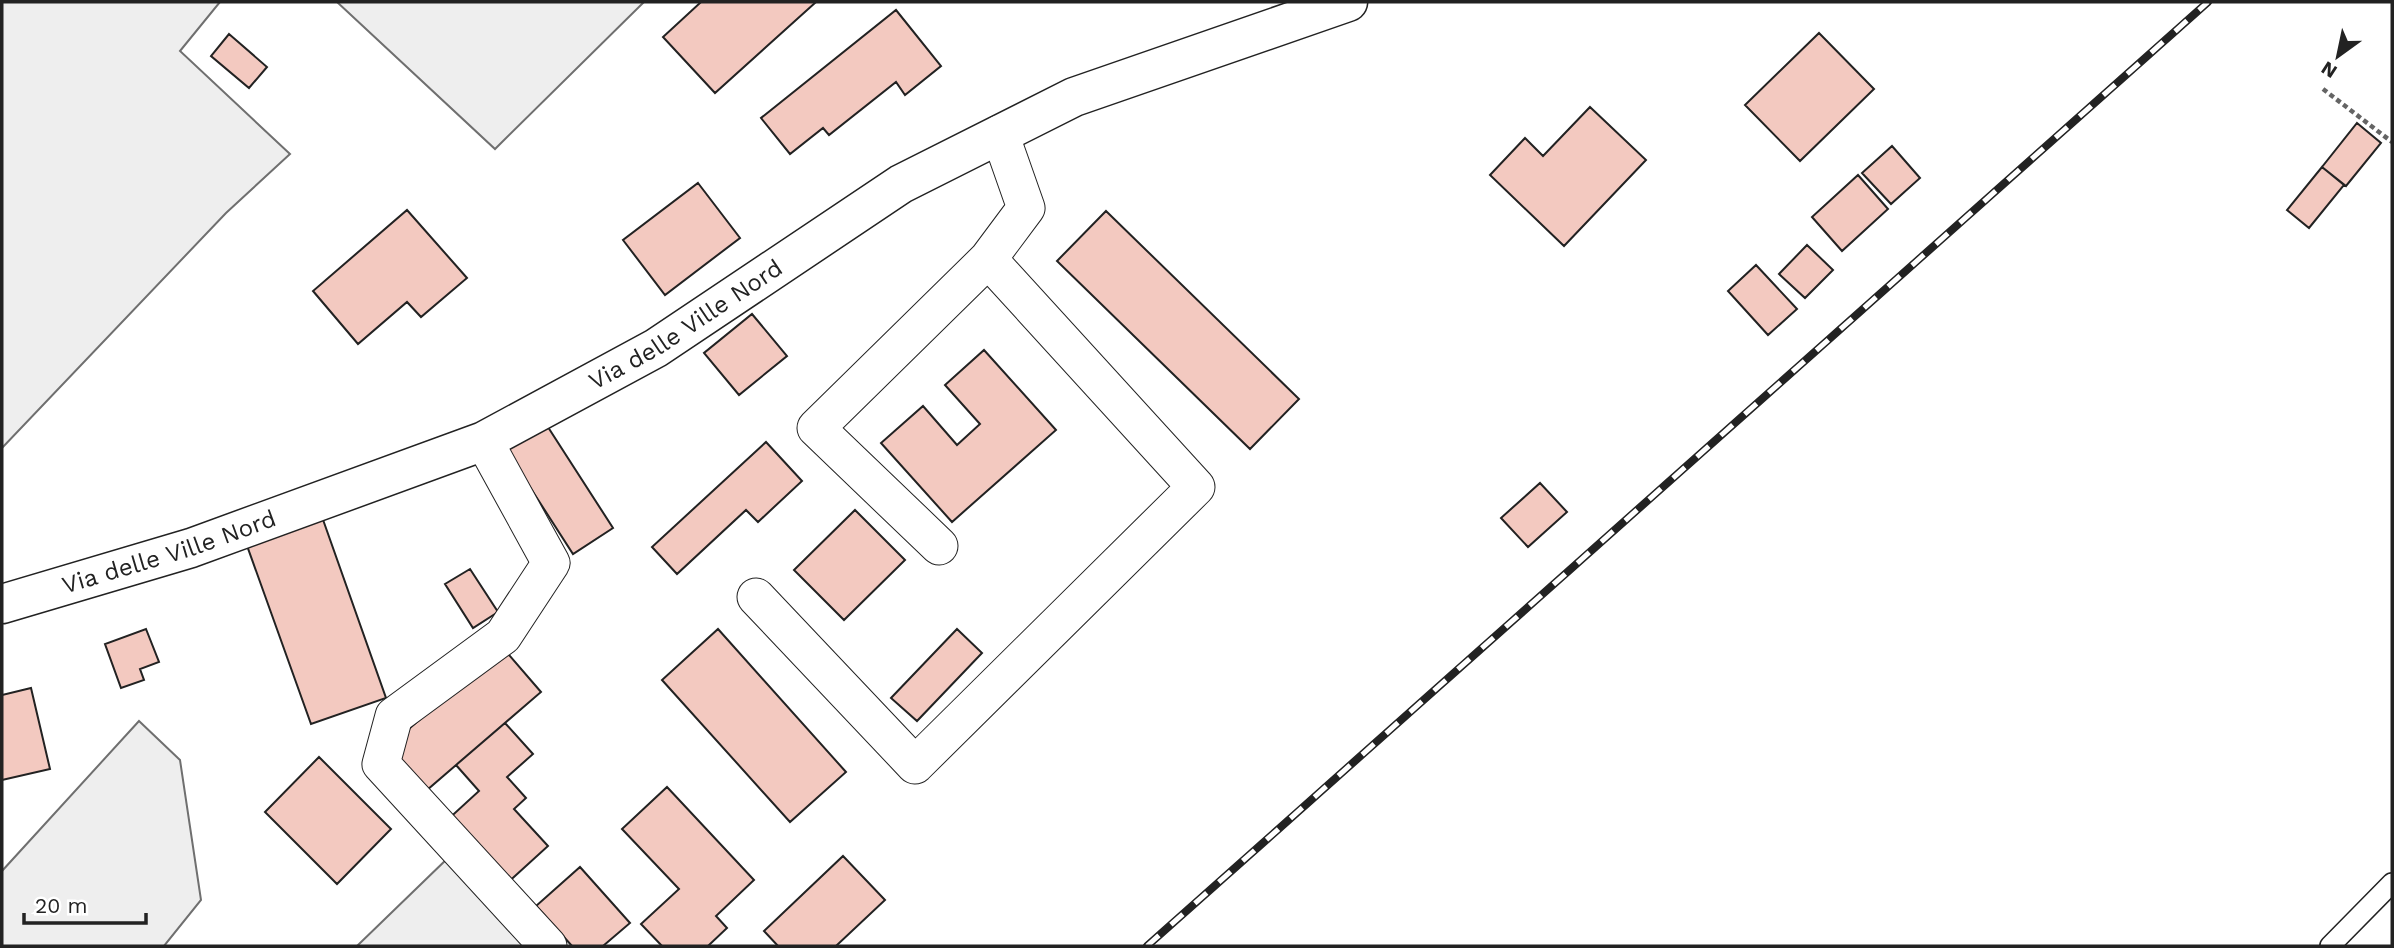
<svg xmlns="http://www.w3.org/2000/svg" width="2394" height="948" font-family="'Work Sans',sans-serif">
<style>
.green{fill:#eee;stroke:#6f6f6f;stroke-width:2}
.building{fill:#f3c9c0;stroke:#222;stroke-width:2}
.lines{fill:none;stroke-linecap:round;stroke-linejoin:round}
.lane-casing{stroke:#222;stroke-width:22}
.street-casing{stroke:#222;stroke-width:39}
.secondary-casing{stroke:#222;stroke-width:41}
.path{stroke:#646464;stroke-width:4.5;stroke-dasharray:5 3.5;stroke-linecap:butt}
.lane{stroke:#fff;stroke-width:19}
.street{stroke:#fff;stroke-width:37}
.secondary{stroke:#fff;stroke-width:38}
.rail-casing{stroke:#222;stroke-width:8}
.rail{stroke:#fff;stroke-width:5;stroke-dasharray:16;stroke-linecap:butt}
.labels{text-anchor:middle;stroke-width:5;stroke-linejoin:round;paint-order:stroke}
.street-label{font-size:24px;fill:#222;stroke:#fff}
</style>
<rect width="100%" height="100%" fill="#fff"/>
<!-- green -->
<path class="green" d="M2,2H220L180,51L290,154L226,213L2,448Z
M337,2H644L495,149Z
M139,721L180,760L201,900L164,946H2V871Z
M450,856L535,946H357Z"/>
<!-- building -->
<path class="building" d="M701,2H816L715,93L663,37Z
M896,10L941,66L905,95L896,82L829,135L823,128L790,154L761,118Z
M1819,33L1874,89L1800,161L1745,105Z
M229,34L267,67L249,88L211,56Z
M1590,107L1646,160L1564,246L1490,175L1525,138L1543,156Z
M2357,123L2381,143L2346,186L2322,167Z
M1892,146L1920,178L1891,204L1862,173Z
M2322,167L2344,185L2309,228L2287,210Z
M1858,175L1888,209L1842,251L1812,217Z
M698,183L740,238L665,295L623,240Z
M407,210L467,278L421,317L407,302L358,344L313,291Z
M1106,211L1299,399L1250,449L1057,261Z
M1807,245L1833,270L1805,298L1779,274Z
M1756,265L1797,309L1768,335L1728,291Z
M752,314L787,356L739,395L704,353Z
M984,350L1056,430L952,522L881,443L923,406L957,445L980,424L945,385Z
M546,424L613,528L573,554L506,450Z
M766,442L802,481L758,522L746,510L677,574L652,547Z
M1540,483L1567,512L1528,547L1501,518Z
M855,510L905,560L844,620L794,570Z
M321,514L386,698L311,724L245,540Z
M470,569L498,612L473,628L445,584Z
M146,629L159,662L140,669L144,680L121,688L105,644Z
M718,629L846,772L790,822L662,680Z
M957,629L982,653L917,721L891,698Z
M503,648L541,692L427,790L389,746Z
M31,688L50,769L2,780V695Z
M505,723L533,754L507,777L526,798L514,809L548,846L503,887L444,823L479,791L456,765Z
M319,757L391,829L337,884L265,812Z
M667,787L754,880L716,916L727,928L708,946H662L641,924L679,889L622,829Z
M843,856L885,900L836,946H778L764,931Z
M580,867L630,923L603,946H572L536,906Z"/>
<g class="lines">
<!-- lane casing -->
<g class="lane-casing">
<path id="lane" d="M2330,946L2392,883"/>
</g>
<!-- street casing -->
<g class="street-casing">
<path id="street" d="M484,441L551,563L503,636L394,716L381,764L548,946
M939,546L816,428L988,259
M756,597L915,765L1196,487L988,259L1026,208L1000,134"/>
</g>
<!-- secondary casing -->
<g class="secondary-casing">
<g id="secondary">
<path id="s1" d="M2,604L191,548L484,441L656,348L901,184L1074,97L1348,2"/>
</g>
</g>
<!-- path -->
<path class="path" d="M2323,89L2392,142"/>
<!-- lane -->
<use href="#lane" class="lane"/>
<!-- street -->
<use href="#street" class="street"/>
<!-- secondary -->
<use href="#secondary" class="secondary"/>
<!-- rail casing -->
<g class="rail-casing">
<path id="rail" d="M1147,946L2208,2"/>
</g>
<!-- rail -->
<use href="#rail" class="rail"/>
</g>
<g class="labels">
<!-- street labels -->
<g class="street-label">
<text dy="8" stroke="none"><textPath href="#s1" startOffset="742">Via delle Ville Nord</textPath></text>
<text dy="8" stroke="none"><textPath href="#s1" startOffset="175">Via delle Ville Nord</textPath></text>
</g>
</g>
<!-- border -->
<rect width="2394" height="948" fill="none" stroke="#222222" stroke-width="7"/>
<!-- north arrow -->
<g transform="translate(2338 56) rotate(213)" stroke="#ffffff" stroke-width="5" paint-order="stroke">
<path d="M0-5L12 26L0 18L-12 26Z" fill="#222222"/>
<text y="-10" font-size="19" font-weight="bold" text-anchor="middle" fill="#222222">N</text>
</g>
<!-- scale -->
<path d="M24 913v10h122v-10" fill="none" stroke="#222222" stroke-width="3.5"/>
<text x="35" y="913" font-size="21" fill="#222222" stroke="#ffffff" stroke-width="5" paint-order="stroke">20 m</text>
</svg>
